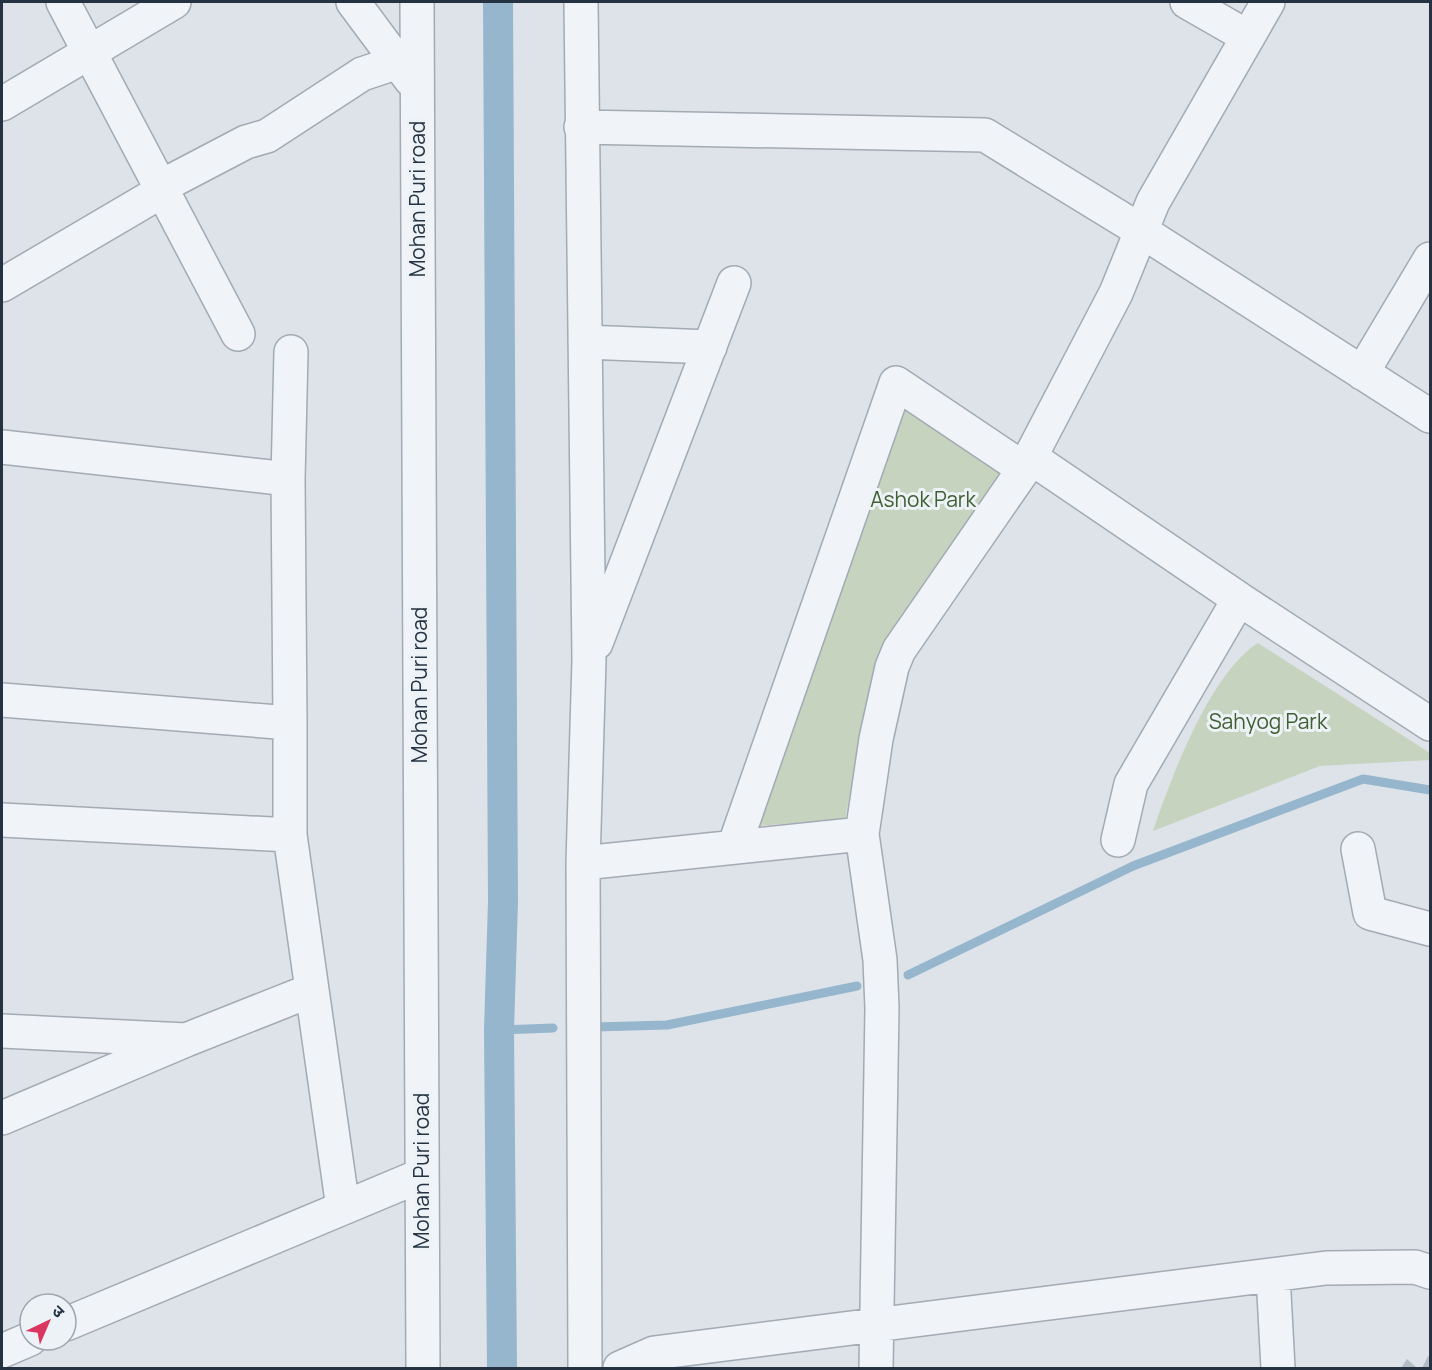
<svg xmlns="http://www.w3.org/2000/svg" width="1432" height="1370" font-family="Manrope,'Noto Sans Devanagari',sans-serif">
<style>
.green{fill:#c6d3be}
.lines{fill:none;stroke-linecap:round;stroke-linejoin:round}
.stream{stroke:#95b6cc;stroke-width:9}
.canal{stroke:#95b6cc;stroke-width:30}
.building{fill:#b4bdc6}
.minor-casing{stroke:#a2aab3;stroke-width:36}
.minor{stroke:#f0f3f7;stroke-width:33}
.labels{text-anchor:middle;stroke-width:6;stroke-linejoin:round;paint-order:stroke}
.street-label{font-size:21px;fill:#253241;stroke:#edf2f6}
.park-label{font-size:21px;fill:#3f5e31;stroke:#edf2f6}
</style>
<rect width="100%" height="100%" fill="#dde3e9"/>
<!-- green -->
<path class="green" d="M890,398L1016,483L860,741L845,819L741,827Z
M1258,643L1430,753V760L1320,766L1153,831C1171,778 1210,673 1258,643Z"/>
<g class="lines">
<!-- stream -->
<path class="stream" d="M908,975L1133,866L1363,779L1430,790
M595,1027L667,1025L857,986
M499,1030L553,1028"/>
<!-- canal -->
<path class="canal" d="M498,2L503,902L499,1030L502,1368"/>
</g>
<!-- building -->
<path class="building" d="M1428,1356L1430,1358V1368H1422Z
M1407,1359L1417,1368H1401Z"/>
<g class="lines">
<!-- minor casing -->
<g class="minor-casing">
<path id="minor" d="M63,2L238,334
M353,2L411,80
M417,2L423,1368
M581,2L589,660L583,863L585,1368
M1187,2L1248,37
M2,104L174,2
M581,127L985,135L1143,232L1430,416
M2,285L162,191V186L246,142L267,136L362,74L398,62
M585,342L710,347
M1362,373L1430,259
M2,447L288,479
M1030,457L1239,599
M596,643L734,283
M2,700L290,723L288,479L291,352
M290,723V835L343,1208
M2,820L290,835
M1118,840L1131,784L1239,599L1430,724
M734,847L896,383L1024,469
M1358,849L1370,913L1430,929
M583,863L862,834
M2,1031L186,1040L2,1118
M186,1040L312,990
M1273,1275L1278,1368
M66,1324L422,1175
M2,1351L30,1339
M620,1368L654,1353L1326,1268L1415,1267L1430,1272
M876,1368L882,1008L880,960L862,834L876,739L892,667L899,650L1024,469L1116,293L1153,202L1268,2"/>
</g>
<!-- minor -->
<use href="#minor" class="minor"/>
</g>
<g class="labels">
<!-- street labels -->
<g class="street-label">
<text transform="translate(418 199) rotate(-90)" y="7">Mohan Puri road</text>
<text transform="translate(420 685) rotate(-90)" y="7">Mohan Puri road</text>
<text transform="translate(422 1171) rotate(-90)" y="7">Mohan Puri road</text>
</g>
<!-- park labels -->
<g class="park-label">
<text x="923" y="507">Ashok Park</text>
<text x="1268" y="729">Sahyog Park</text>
</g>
</g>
<!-- border -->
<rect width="1432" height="1370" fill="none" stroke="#253241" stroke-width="6"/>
<!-- north arrow -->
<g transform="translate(48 1322) rotate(44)"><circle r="28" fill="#edf2f6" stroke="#9da5ae" stroke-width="1.5"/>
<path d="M0-4.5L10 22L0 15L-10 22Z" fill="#da3660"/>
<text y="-9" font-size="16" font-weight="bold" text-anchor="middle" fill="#253241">उ</text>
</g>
</svg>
